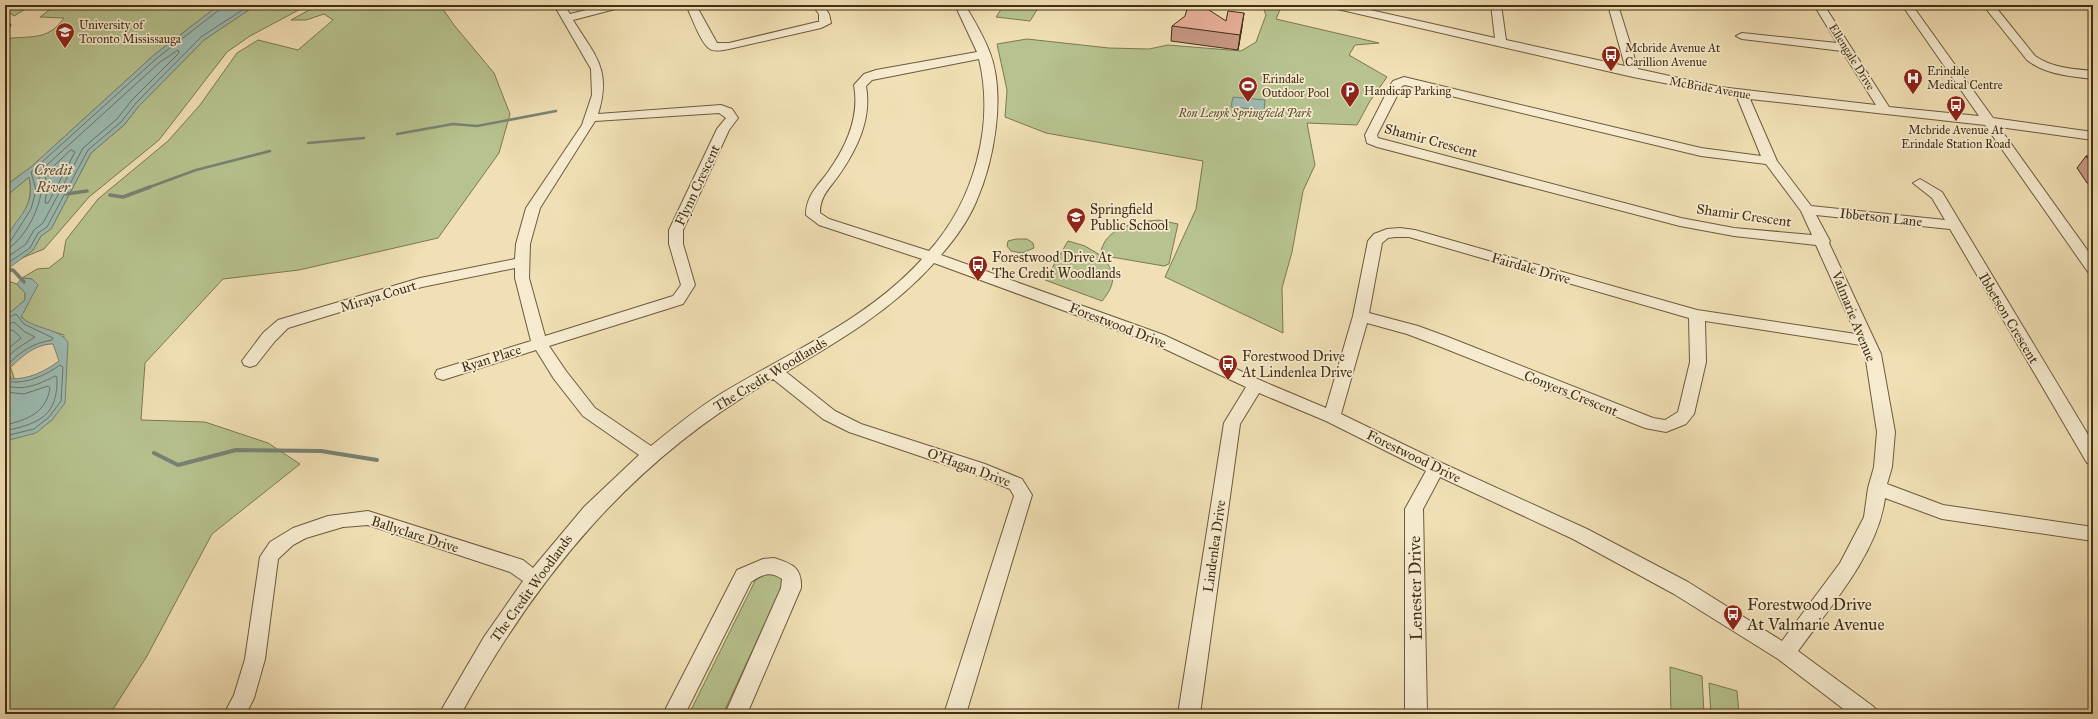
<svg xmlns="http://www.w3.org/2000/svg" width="2098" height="719" font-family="'IM FELL Great Primer',serif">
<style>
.green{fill:#b7c38f;stroke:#7c7852}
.water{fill:#9cbcb4;stroke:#788374;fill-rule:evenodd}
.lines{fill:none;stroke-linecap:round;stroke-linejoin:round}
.shore{stroke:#6f7564;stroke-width:1}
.stream-far2{stroke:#788374;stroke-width:2.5}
.stream-far1{stroke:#788374;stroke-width:3.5}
.stream{stroke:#788374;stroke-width:4}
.minor-casing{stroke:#6e5a3c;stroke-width:2}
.minor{fill:#f6ebcf;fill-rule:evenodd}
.wall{fill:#c79784;stroke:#422e14}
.shaded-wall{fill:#a27b6b;stroke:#422e14}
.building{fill:#e7b099;stroke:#422e14}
.labels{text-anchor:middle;stroke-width:3.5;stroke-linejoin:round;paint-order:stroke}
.far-poi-label{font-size:12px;fill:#422e14;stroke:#f6ebcf;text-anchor:start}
.far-street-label{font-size:12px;fill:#422e14;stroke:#f6ebcf}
.far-park-label{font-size:12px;font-style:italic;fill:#594c2d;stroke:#f6ebcf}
.street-label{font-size:14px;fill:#422e14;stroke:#f6ebcf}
.poi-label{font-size:14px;fill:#422e14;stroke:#f6ebcf;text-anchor:start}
.water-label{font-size:15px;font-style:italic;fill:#58523c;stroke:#f6ebcf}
.near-street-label{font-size:17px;fill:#422e14;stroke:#f6ebcf}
.near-poi-label{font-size:17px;fill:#422e14;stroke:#f6ebcf;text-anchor:start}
</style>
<rect width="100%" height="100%" fill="#f1e0b5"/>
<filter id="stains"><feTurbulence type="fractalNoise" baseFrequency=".005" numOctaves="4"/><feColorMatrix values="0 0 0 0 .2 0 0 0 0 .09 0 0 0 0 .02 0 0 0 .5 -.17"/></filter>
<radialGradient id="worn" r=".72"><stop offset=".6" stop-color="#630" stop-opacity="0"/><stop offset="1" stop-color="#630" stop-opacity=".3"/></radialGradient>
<!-- green -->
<path class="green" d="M13,5H32L14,16L6,10Z
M56,5H219L154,55L31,167L5,186V39C30,35 47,42 64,18L40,17Z
M256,5H308L250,36L227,52L159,140L89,197L44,249L22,258L33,250L41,236L51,229L91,153L124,125L139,106L204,40Z
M318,5H440L454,25L494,73L510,114L499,153L438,238L299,270L223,279L145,363L141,420L205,422L268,443L300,464L212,534L147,656L110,714H5V350L32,434L52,420L64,335L29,324L21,316L28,304L32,279L22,278L37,269L49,268L63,257L66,240L98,199L168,141L200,105L237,53L258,40L298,50L333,20L324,14L306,20H291Z
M1004,5H1040L1030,21L996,17Z
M1262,5H1282L1276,19L1379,43L1355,45L1349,55L1387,77L1370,101L1357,125L1307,123L1315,165L1303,191L1292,252L1282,288L1283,333L1165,277L1196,209L1203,161L1046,133L1005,117L1007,90L997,44L1027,39L1109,48L1149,49L1168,45L1241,51L1256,42L1266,15Z
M29,177C35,204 19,221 5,243V197Z
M1158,220L1178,224L1169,264L1164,266L1100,255C1116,271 1117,283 1102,301L1045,280L1068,241L1085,246L1100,255C1101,250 1103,244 1106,240C1118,224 1140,222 1158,220Z
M1016,239H1027L1033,243L1034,248L1022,253L1011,251L1007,246L1008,241Z
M8,281L17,284L25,293V300L5,317V283Z
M763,574H775L781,577L783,584L723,714H689L756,579Z
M1670,667L1702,676L1704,714H1671Z
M1709,683L1737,691L1739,714H1711Z"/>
<!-- water -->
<path class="water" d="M219,5H256L204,40L139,106L124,125L91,153L51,229L41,236L33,250L5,271C5,263 3,250 5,242C14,218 37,208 29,177L5,197V186L31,167L154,55Z
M1233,97L1265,100L1264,110L1231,107Z
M22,278L32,279L38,285L21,317C36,330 59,328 68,342L65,403L52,420L36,433L5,441V317L25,300V293L17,284ZM53,344L59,361C44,372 29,379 11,379L7,371C20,358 34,344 53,344Z"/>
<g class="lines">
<!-- shore -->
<path class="shore" d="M71,150L75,152L48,203H45L47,189L45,175Z
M5,245L10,242L31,209L36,190L31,172L157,58L219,10L221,5
M5,250C23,242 39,211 41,192C41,186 39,179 38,173L160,62L178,50L179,53L132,100L117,119L83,148L43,223L34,230L26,244L5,259
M5,265L30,248L38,233L47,227L88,150L121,122L136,103L201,37L250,5
M5,319L16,314L24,324L53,338L52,340C32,343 19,353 5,367
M5,325L14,322L25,332L35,337L15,350L5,360
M5,331L13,330L21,338L5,351
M5,376L10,382C29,383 44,376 60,365L63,367L61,401L49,417L34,429L5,436
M5,385C22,392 40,384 55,376L57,377C58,416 40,423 5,431
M5,392L24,394L48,386L50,388C46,413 27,420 5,425"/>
<!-- stream-far2 -->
<path class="stream-far2" d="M397,134L453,124L477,126L556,111
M308,143L364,138
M147,188L196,170L270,151"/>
<!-- stream-far1 -->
<path class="stream-far1" d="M66,194L87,191
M110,195L123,197L150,187
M5,270H13L24,282"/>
<!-- stream -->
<path class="stream" d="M154,453L178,465L236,450L321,451L377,460"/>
<!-- minor casing -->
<g class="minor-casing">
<path id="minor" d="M554,5H564L570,14L606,5H624L623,7L573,20C595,56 612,69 598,114L721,105L732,109L738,118L729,130L683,230V244L695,285L683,304L549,346L566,371L595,408L651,446C673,428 695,410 719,395C788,353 867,320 922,259L819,225L806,215C806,196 817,187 828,172C846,147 860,117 854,85L864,74L876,70L977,52L955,5H965C974,20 984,37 990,53C1006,95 994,162 976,202C968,221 954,240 941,255L1164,335L1262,381L1326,408L1353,316L1368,241L1374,234L1387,229L1400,228L1415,230L1697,310L1856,334L1816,245L1734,236L1680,226L1377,147L1367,143L1365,135L1391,84L1393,81L1404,77L1701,148L1761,156L1737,97L1633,77L1333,8L1328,5H1348L1495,38L1491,5H1501L1506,40L1625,66L1608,5H1618L1638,69L1720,87L1876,105L1842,51L1742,39L1736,36L1742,33L1837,43L1814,5H1824L1889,107L1979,116L1902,5H1912L1993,118L2093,132V140L1999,127L2093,258V274L2088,272L1985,125L1750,99L1777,161L1811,206L1945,220L1932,198L1913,183L1920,179L1942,192L2093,443V465L2087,463L1950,229L1816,215L1830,241L1829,243L1881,354L1895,432L1892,467L1887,484L1943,505L2093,527V541L1942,519L1885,498C1878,553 1830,607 1798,651L1874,707L1878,714H1850L1778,659L1674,594L1573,539L1440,477L1423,509L1427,714H1405V509L1426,471L1326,421L1259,393L1240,424L1200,714H1178L1224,423L1246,387L1152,343L934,263C893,309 839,341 786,372L835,411L861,424L985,464L1022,479L1032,495L966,714H944L1014,496L1010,489L973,474L849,432L823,419L773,379C633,459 538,574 461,714H439L484,637L523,581L510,572L368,525L343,527L306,538L293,545L278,559L265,659L254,698L246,714H224L234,695L245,659L260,557L270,542L293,528L328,516L368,511L523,560L533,568L584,507L639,455L583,416L554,379L536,350L443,380L437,378L435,374L437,370L531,341L515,278V268L422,287L288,328L275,341L256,365L250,367L244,365L242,361L263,333L278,320L420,278L515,259L516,244L526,208L582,125L592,95L591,69ZM979,59C995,125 974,201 929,251L829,219L820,213C820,196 829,189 839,175C857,149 872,119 866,86L872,80ZM1405,85L1701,156L1766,164L1801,211L1812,235L1734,228L1681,218L1378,138L1377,135L1402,86ZM719,113L726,118L717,129L669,230V244L681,285L673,296L545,336L529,278L530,244L540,208L595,121ZM1395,237H1409L1689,318L1690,362L1678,412L1665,420L1653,418L1448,337L1418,326L1369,313L1382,243L1388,238ZM1705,321L1861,345L1865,354L1877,432L1874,467L1868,488L1864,517L1840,563L1782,641L1688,582L1587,529L1442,463L1341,414L1367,323L1407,334L1436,345L1645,428L1666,432L1686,424L1694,414L1706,362Z
M686,5H696L717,43H729L817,22H819V14L812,5H823L829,14L831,23L821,28L729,49C724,50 714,52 710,49C701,44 691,15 686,5Z
M1983,5H1994L2035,56C2053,68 2072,69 2093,71V79C2070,76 2046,75 2027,60Z
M774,558C792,564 802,567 801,588L747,714H725L781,588L782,579C770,570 762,575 751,582L685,714H663L737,570L763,559Z"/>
</g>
<!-- minor -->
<use href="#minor" class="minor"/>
</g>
<!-- wall -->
<path class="wall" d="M1226,21L1242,27L1238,50L1171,41L1172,26Z
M2086,156L2093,157V184L2087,183L2077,168Z"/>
<!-- shaded-wall -->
<path class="shaded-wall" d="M1244,13L1242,27L1238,50L1240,35Z
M5,17L11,25L5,34Z"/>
<!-- building -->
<path class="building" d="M1188,6L1206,8L1226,21L1228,11L1244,13L1240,35L1172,26L1185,16Z
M2086,156L2093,157V166Z"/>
<!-- icons -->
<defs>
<g id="university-pin" transform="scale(1)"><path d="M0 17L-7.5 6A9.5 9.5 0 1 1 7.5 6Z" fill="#8f2418" stroke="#f6ebcf"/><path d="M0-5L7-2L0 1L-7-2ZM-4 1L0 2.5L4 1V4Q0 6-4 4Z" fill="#fff"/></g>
<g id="bus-pin" transform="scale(1)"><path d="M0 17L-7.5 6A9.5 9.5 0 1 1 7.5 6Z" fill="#8f2418" stroke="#f6ebcf"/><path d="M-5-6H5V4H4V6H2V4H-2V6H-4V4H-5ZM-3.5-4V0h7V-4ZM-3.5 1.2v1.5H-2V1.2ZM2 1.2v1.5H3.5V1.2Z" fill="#fff"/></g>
<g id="hospital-pin" transform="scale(1)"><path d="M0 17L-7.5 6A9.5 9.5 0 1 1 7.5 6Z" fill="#8f2418" stroke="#f6ebcf"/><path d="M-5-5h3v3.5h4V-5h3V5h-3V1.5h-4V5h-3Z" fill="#fff"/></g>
<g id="stadium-pin" transform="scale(1)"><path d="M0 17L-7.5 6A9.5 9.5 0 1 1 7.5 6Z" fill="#8f2418" stroke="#f6ebcf"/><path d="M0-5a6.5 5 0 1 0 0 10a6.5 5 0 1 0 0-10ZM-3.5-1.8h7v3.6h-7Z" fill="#fff"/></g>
<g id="parking-pin" transform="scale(1)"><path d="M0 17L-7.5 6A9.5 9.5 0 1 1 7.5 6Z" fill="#8f2418" stroke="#f6ebcf"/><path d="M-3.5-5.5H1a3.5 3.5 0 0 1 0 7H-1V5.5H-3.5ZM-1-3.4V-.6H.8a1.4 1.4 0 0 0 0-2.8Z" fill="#fff"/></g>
<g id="school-pin" transform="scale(1)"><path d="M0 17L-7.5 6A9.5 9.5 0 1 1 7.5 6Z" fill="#8f2418" stroke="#f6ebcf"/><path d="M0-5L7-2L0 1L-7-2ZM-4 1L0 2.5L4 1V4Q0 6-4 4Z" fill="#fff"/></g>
</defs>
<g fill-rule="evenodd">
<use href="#university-pin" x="65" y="32"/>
<use href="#bus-pin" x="1611" y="55"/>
<use href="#hospital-pin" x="1913" y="78"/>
<use href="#stadium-pin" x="1248" y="86"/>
<use href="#parking-pin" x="1350" y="91"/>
<use href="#bus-pin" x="1956" y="105"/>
<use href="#school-pin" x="1076" y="217"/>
<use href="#bus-pin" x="978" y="265"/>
<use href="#bus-pin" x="1228" y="364"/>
<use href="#bus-pin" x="1733" y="614"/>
</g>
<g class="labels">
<!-- far-poi labels -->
<g class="far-poi-label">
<text x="79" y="29">University of<tspan x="79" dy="14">Toronto Mississauga</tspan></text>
<text x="1625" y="52">Mcbride Avenue At<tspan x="1625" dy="14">Carillion Avenue</tspan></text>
<text x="1927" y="75">Erindale<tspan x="1927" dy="14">Medical Centre</tspan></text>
<text x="1262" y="83">Erindale<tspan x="1262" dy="14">Outdoor Pool</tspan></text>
<text x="1364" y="95">Handicap Parking</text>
<text x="1956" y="134" text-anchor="middle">Mcbride Avenue At<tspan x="1956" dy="14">Erindale Station Road</tspan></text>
</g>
<!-- far-street labels -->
<g class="far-street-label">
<text transform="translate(1852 57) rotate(58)" y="4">Ellengale Drive</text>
<text transform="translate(1710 88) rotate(10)" y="4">McBride Avenue</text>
</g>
<!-- far-park labels -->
<g class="far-park-label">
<text x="1245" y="117">Ron Lenyk Springfield Park</text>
</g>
<!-- street labels -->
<g class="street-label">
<text transform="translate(1431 140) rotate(15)" y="5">Shamir Crescent</text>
<text transform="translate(697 185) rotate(-65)" y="5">Flynn Crescent</text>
<text transform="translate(1744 215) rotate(8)" y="5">Shamir Crescent</text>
<text transform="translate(1881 217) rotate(6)" y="5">Ibbetson Lane</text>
<text transform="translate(1531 268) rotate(16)" y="5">Fairdale Drive</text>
<text transform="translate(378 296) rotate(-17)" y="5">Miraya Court</text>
<text transform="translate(1854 316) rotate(68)" y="5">Valmarie Avenue</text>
<text transform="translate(2009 318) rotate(59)" y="5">Ibbetson Crescent</text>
<text transform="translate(1118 325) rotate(21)" y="5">Forestwood Drive</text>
<text transform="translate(491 358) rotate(-18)" y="5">Ryan Place</text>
<text transform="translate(770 374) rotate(-31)" y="5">The Credit Woodlands</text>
<text transform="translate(1571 393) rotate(22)" y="5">Conyers Crescent</text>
<text transform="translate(1414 456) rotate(26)" y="5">Forestwood Drive</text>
<text transform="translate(969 467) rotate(20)" y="5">O'Hagan Drive</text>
<text transform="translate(415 534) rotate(18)" y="5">Ballyclare Drive</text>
<text transform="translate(1214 546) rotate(-82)" y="5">Lindenlea Drive</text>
<text transform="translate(531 588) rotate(-54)" y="5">The Credit Woodlands</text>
</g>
<!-- poi labels -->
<g class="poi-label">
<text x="1090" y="214">Springfield<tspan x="1090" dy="16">Public School</tspan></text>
<text x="992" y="262">Forestwood Drive At<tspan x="992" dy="16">The Credit Woodlands</tspan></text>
<text x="1242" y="361">Forestwood Drive<tspan x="1242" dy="16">At Lindenlea Drive</tspan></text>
</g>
<!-- water labels -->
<g class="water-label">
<text x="53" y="175">Credit<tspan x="53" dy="17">River</tspan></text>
</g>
<!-- near-street labels -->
<g class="near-street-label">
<text transform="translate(1415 588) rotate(-91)" y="6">Lenester Drive</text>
</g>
<!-- near-poi labels -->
<g class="near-poi-label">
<text x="1747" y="610">Forestwood Drive<tspan x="1747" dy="20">At Valmarie Avenue</tspan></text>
</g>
</g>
<!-- margin -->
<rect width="2098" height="719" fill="none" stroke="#f1e0b5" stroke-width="20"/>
<rect x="6" y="6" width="2086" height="707" fill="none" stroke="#422e14" stroke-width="2"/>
<rect x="10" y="10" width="2078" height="699" fill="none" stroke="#422e14"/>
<rect width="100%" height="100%" filter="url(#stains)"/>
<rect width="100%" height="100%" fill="url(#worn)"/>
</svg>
